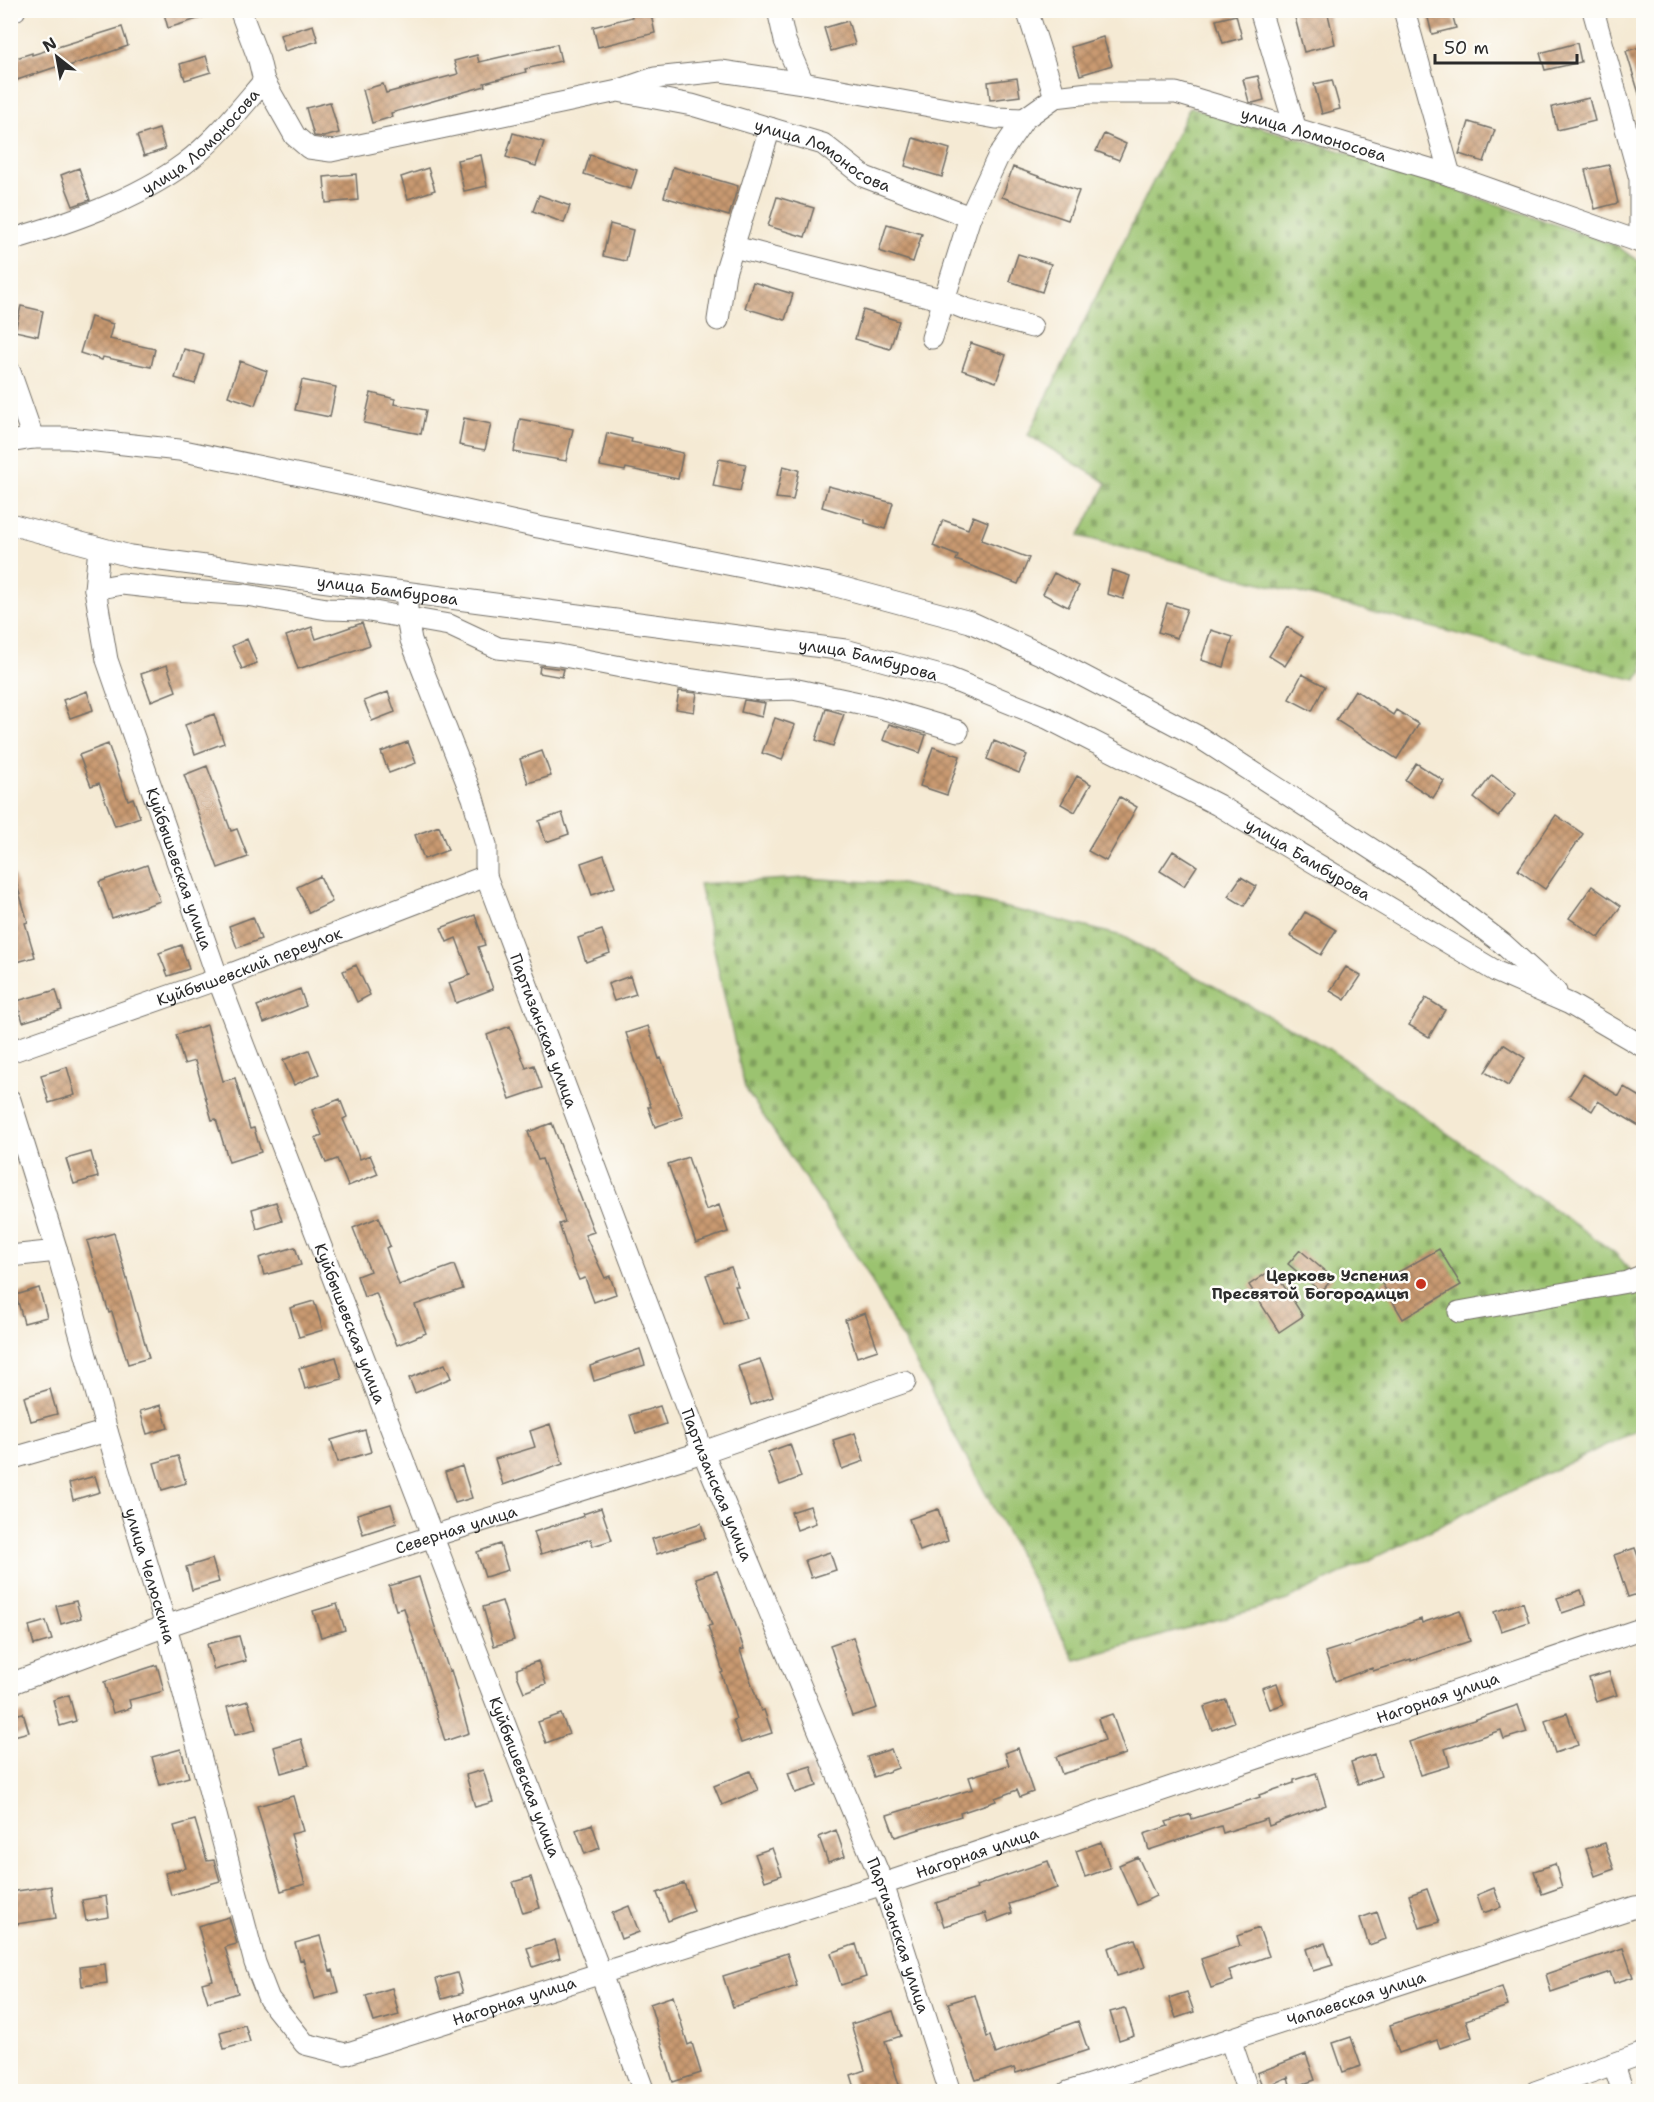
<svg xmlns="http://www.w3.org/2000/svg" width="1654" height="2102" font-family="'Shantell Sans',sans-serif">
<style>
.cemetery{fill:url(#cemetery-stones);stroke:#63774d;stroke-width:1.5}
.building{fill:url(#building-cross-hatch)}
.lines{fill:none;stroke-linecap:round;stroke-linejoin:round}
.minor-casing{stroke:#726e66;stroke-width:23}
.minor{stroke:#fff;stroke-width:21}
.poi-dot{fill:#c8321e;stroke:#fdfcf7;stroke-width:2}
.labels{text-anchor:middle;stroke-width:5;stroke-linejoin:round;paint-order:stroke}
.street-label{font-size:16px;fill:#2b2b2b;stroke:#fdfcf7}
.poi-label{font-size:16px;font-weight:bold;fill:#2b2b2b;stroke:#fdfcf7;text-anchor:end}
</style>
<defs>
<pattern id="cemetery-stones" width="16" height="16" patternUnits="userSpaceOnUse" patternTransform="scale(1.5)"><rect width="16" height="16" fill="#9bc36f"/><path d="M2 7V4a2 2 0 0 1 4 0v3zM10 15v-3a2 2 0 0 1 4 0v3z" fill="#7f9f5b"/></pattern>
<pattern id="building-cross-hatch" width="8" height="8" patternUnits="userSpaceOnUse" patternTransform="scale(1.5)"><rect width="8" height="8" fill="#c99a71"/><path d="M0 0l8 8M0 8l8-8" fill="none" stroke="#a37e5d"/></pattern>
</defs>
<rect width="100%" height="100%" fill="#fdfcf7"/>
<filter id="ink" filterUnits="userSpaceOnUse"><feTurbulence type="fractalNoise" baseFrequency=".0167" numOctaves="2"/><feDisplacementMap in="SourceGraphic" scale="12" xChannelSelector="R" yChannelSelector="G"/><feConvolveMatrix kernelMatrix="1 2 1 2 8 2 1 2 1" color-interpolation-filters="sRGB"/></filter>
<filter id="wash" filterUnits="userSpaceOnUse"><feTurbulence type="fractalNoise" baseFrequency=".008" numOctaves="4" result="noise"/><feDisplacementMap in="SourceGraphic" scale="24" xChannelSelector="R" yChannelSelector="G"/><feGaussianBlur stdDeviation="1.35" result="paint"/><feColorMatrix in="noise" values="0 0 0 0 0 0 0 0 0 0 0 0 0 0 0 0 0 1.4 0 .05"/><feComposite in="paint" operator="in"/></filter>
<g filter="url(#wash)">
<rect width="100%" height="100%" fill="#f5ead4"/>
<!-- cemetery -->
<path class="cemetery" d="M1190,107L1355,155L1617,246L1643,265V672L1636,680L1079,536L1107,483L1028,435Z
M806,878L901,884L1029,913L1122,936L1329,1049L1615,1253L1633,1273L1643,1280V1427L1287,1600L1075,1660L865,1269L745,1088L699,884Z"/>
<g id="blocks">
<!-- building -->
<path class="building" d="M163,10H213L214,14L168,28Z
M631,10H650L655,33L598,47L593,27L632,17Z
M1293,10H1327L1335,44L1304,52Z
M1426,10H1451L1456,28L1432,34Z
M1236,15L1242,38L1223,43L1216,20Z
M848,21L855,44L831,51L824,28Z
M313,25L318,41L285,51L280,35Z
M122,27L128,46L60,69L59,66L14,81L10,68V60L32,53V55Z
M1103,37L1112,65L1080,75L1071,47Z
M1577,43L1581,62L1545,70L1540,53Z
M557,44L561,61L525,69L526,72L484,83L485,86L391,113L392,117L372,123L363,90L383,84L386,93L458,74L454,61L477,55L479,62Z
M1644,46V97H1640L1626,51Z
M206,56L211,72L185,80L180,64Z
M1258,76L1264,100L1253,103L1249,102L1243,79Z
M1017,78L1020,96L990,100L988,82Z
M1332,80L1340,109L1322,114L1314,84Z
M1589,98L1595,121L1557,130L1552,107Z
M330,102L339,133L324,137L314,136L306,108Z
M1469,122L1495,130L1484,162L1459,154Z
M159,129L165,149L144,156L137,136Z
M513,133L544,142L536,166L506,157Z
M1104,134L1126,144L1119,160L1096,151Z
M913,138L950,149L942,177L905,166Z
M481,155L487,186L464,191L457,160Z
M590,155L637,170L631,189L584,174Z
M1609,165L1618,203L1595,209L1585,170Z
M673,167L738,186L729,216L664,197Z
M1013,167L1079,191L1068,220L1002,197Z
M79,168L90,200L73,206L61,175Z
M428,168L435,190L408,199L401,177Z
M356,174L358,200L326,203L324,177Z
M539,195L570,206L564,223L533,211Z
M777,197L814,208L805,237L768,226Z
M610,224L633,230L626,261L603,256Z
M887,224L922,234L913,262L879,251Z
M1018,254L1051,264L1042,292L1009,281Z
M753,282L793,294L785,320L745,308Z
M21,306L43,311L38,336L15,331Z
M863,310L899,321L890,349L855,339Z
M91,317L113,324L109,339L155,349L151,367L103,357L102,360L80,353Z
M971,343L1006,355L996,382L962,370Z
M184,349L204,355L195,384L175,378Z
M240,361L267,371L255,405L228,396Z
M302,380L336,387L330,417L295,410Z
M371,393L395,399L394,404L426,410L421,434L364,423Z
M464,418L491,424L485,450L459,445Z
M520,419L573,429L566,461L514,452Z
M607,433L632,439L631,442L683,453L678,479L626,468L625,471L600,466Z
M719,459L746,464L740,491L713,486Z
M783,466L799,470L793,500L776,498Z
M828,486L893,503L885,529L865,523V520L822,507Z
M973,516L988,522L981,540L1029,558L1018,584L956,560L958,556L933,546L943,520L968,529Z
M1112,570L1130,576L1123,599L1107,594Z
M1054,573L1079,586L1068,607L1043,594Z
M1167,603L1187,609L1177,638L1158,632Z
M362,623L370,645L298,669L286,636L312,627L316,639Z
M1287,627L1303,637L1285,666L1269,656Z
M1211,630L1233,637L1224,667L1201,660Z
M247,639L257,663L242,669L232,646Z
M167,665L176,691L151,701L141,674Z
M540,666L564,669L562,677L539,673Z
M1302,674L1325,686L1312,711L1289,699Z
M1355,690L1393,715L1396,710L1419,724L1397,759L1336,720Z
M87,691L93,710L70,718L63,700Z
M679,691L697,693L694,712L676,709Z
M388,692L395,712L372,721L364,701Z
M744,700L765,703L762,717L741,712Z
M826,709L844,714L833,746L816,740Z
M214,714L224,743L195,754L185,725Z
M775,718L795,725L782,760L762,753Z
M889,724L926,735L920,753L883,740Z
M994,741L1027,755L1019,773L987,759Z
M408,742L416,763L389,773L381,752Z
M108,744L128,800L133,798L140,817L115,826L99,783L91,786L79,755Z
M933,747L960,756L947,795L920,786Z
M542,751L551,776L528,783L520,759Z
M1416,763L1444,781L1433,798L1405,780Z
M207,766L231,831L237,829L248,857L218,868L184,775Z
M1492,775L1516,794L1498,817L1474,798Z
M1077,776L1091,784L1075,812L1061,804Z
M1120,797L1137,807L1106,861L1088,851Z
M562,813L569,834L546,842L539,821Z
M1556,815L1583,834L1545,889L1518,870Z
M439,826L448,850L424,859L415,835Z
M1173,851L1197,866L1184,886L1160,871Z
M604,855L615,887L592,895L581,863Z
M147,865L160,901L112,918L99,882Z
M14,875L28,922L25,923L35,957L10,964V876Z
M320,876L332,902L309,913L297,887Z
M1241,877L1256,886L1244,906L1228,896Z
M1592,886L1621,906L1599,938L1569,918Z
M1305,912L1336,930L1321,955L1290,936Z
M475,915L485,945L478,947L493,989L456,1003L449,983L470,975L456,938L447,942L441,928Z
M253,917L261,939L237,948L229,926Z
M602,930L610,953L586,962L578,938Z
M181,945L189,969L168,976L159,953Z
M356,965L370,995L357,1002L343,971Z
M1346,967L1361,976L1345,1000L1330,991Z
M630,976L636,994L614,1001L608,984Z
M300,989L306,1006L264,1023L257,1006Z
M56,990L62,1010L23,1022L17,1001Z
M1426,998L1445,1010L1429,1037L1409,1025Z
M207,1025L223,1081L235,1078L250,1129L254,1128L261,1152L229,1162L216,1119L212,1120L195,1061L184,1064L176,1035Z
M510,1026L526,1068L534,1065L542,1088L510,1099L487,1035Z
M648,1026L659,1059L661,1058L683,1117L655,1127L648,1107H651L626,1033Z
M1503,1044L1525,1058L1508,1086L1485,1072Z
M309,1050L319,1074L294,1085L283,1060Z
M67,1067L75,1095L49,1103L41,1075Z
M1583,1074L1619,1096L1624,1087L1644,1099V1129L1598,1101L1592,1111L1569,1096Z
M340,1099L347,1117L343,1119L360,1159L370,1155L378,1174L348,1186L337,1159L326,1163L315,1138L322,1135L312,1110Z
M552,1123L594,1232L585,1235L605,1278L610,1276L616,1294L594,1302L585,1278L579,1280L572,1264L559,1224L565,1222L542,1159L538,1160L528,1132Z
M91,1152L98,1177L74,1184L66,1159Z
M688,1157L706,1210L719,1205L728,1232L696,1243L668,1164Z
M276,1202L282,1221L257,1229L252,1209Z
M379,1217L390,1246L386,1248L399,1285L454,1265L463,1289L415,1305L426,1333L397,1345L376,1293L364,1297L357,1276L370,1271L353,1228Z
M114,1233L149,1358L128,1364L112,1312L109,1313L87,1241Z
M295,1247L301,1265L264,1275L259,1258Z
M1439,1249L1461,1285L1403,1319L1381,1282Z
M1300,1250L1333,1278L1321,1292L1288,1264Z
M731,1267L738,1286H735L746,1318L724,1325L706,1275Z
M1273,1269L1303,1316L1279,1332L1249,1285Z
M39,1288L47,1317L24,1323L16,1295Z
M314,1301L323,1330L299,1337L290,1308Z
M865,1313L878,1350L857,1357L845,1320Z
M640,1349L645,1365L594,1381L590,1366Z
M336,1357L342,1379L305,1389L299,1368Z
M760,1359L773,1397L751,1405L738,1366Z
M445,1364L451,1378L415,1393L409,1378Z
M50,1389L57,1414L31,1421L24,1397Z
M161,1405L168,1428L147,1434L140,1411Z
M660,1406L666,1424L636,1434L630,1415Z
M550,1424L563,1464L503,1485L495,1459L535,1447L530,1431Z
M365,1430L371,1452L338,1462L331,1440Z
M855,1433L864,1461L842,1469L833,1440Z
M790,1444L801,1477L780,1485L768,1452Z
M178,1456L186,1483L162,1490L154,1463Z
M462,1466L472,1498L455,1503L445,1472Z
M95,1476L100,1492L73,1500L69,1483Z
M391,1504L397,1523L363,1534L357,1514Z
M810,1506L816,1523L797,1530L791,1512Z
M601,1508L612,1540L593,1546L591,1539L541,1554L534,1532L584,1516L583,1514Z
M938,1509L948,1541L920,1551L909,1519Z
M701,1523L705,1538L657,1554L652,1539Z
M500,1544L508,1570L485,1577L477,1552Z
M1635,1548L1644,1573V1592L1628,1597L1614,1555Z
M830,1552L836,1570L811,1578L805,1560Z
M212,1559L219,1582L192,1590L186,1567Z
M717,1571L744,1649L740,1650L761,1711L764,1710L772,1733L741,1743L733,1720L736,1719L721,1673L723,1672L708,1626L712,1625L696,1578Z
M419,1577L449,1671L451,1670L469,1733L445,1741L404,1608L396,1610L389,1586Z
M1581,1590L1586,1605L1562,1613L1557,1598Z
M76,1601L81,1618L61,1624L56,1606Z
M502,1601L514,1640L494,1646L483,1607Z
M1523,1602L1529,1622L1501,1631L1494,1612Z
M337,1604L345,1630L321,1637L313,1611Z
M1460,1610L1470,1641L1411,1661V1659L1373,1671L1372,1668L1335,1681L1325,1652L1347,1645L1348,1646L1421,1619L1422,1623Z
M46,1621L52,1640L34,1645L29,1626Z
M239,1636L246,1661L214,1670L207,1644Z
M853,1637L877,1708L852,1716L844,1694L846,1693L830,1645Z
M538,1661L546,1684L524,1692L517,1675V1669Z
M157,1665L164,1691L129,1700L131,1708L113,1713L104,1682Z
M1609,1672L1617,1695L1596,1702L1589,1678Z
M1277,1683L1284,1704L1270,1709L1262,1688Z
M69,1695L76,1721L60,1726L53,1700Z
M1226,1700L1234,1722L1212,1730L1204,1707Z
M248,1701L256,1730L235,1735L227,1707Z
M1518,1705L1527,1732L1504,1739L1501,1730L1445,1749L1450,1766L1420,1775L1409,1742Z
M23,1713L29,1732L10,1737V1716Z
M1567,1713L1578,1745L1555,1753L1545,1721Z
M561,1714L569,1734L546,1743L538,1722Z
M1112,1714L1126,1754L1062,1774L1056,1757L1105,1740L1098,1719Z
M301,1739L309,1765L281,1773L274,1747Z
M1018,1748L1033,1792L1020,1797L1017,1790L995,1798L996,1801L960,1813L961,1816L895,1837L887,1815L973,1789L969,1777L1009,1765L1005,1753Z
M181,1749L189,1777L160,1785L152,1757Z
M891,1749L898,1768L874,1777L867,1757Z
M1374,1754L1381,1776L1358,1784L1351,1762Z
M811,1766L817,1786L795,1793L788,1773Z
M483,1770L493,1802L475,1807L466,1775Z
M750,1771L758,1790L722,1805L714,1786Z
M1316,1773L1326,1805L1269,1826L1267,1819L1223,1833L1221,1826L1149,1850L1144,1834L1168,1826L1166,1822L1191,1814L1192,1819L1260,1797L1259,1795L1294,1783V1780Z
M293,1796L303,1831L291,1834L305,1884L281,1891L257,1806Z
M195,1820L207,1861L214,1860L220,1881L171,1895L165,1873L186,1868L174,1826Z
M592,1824L600,1848L585,1854L576,1830Z
M836,1830L845,1856L828,1862L819,1837Z
M1101,1842L1110,1868L1085,1877L1076,1851Z
M1605,1843L1614,1869L1595,1876L1586,1849Z
M772,1848L782,1875L765,1881L755,1854Z
M1138,1857L1156,1896L1137,1905L1119,1865Z
M1048,1861L1057,1888L1009,1904L1012,1913L988,1922L985,1913L944,1926L936,1903L977,1889L976,1886Z
M1555,1864L1562,1887L1542,1894L1534,1871Z
M531,1877L540,1908L523,1913L513,1882Z
M684,1883L694,1911L668,1921L657,1893Z
M51,1886L56,1918L10,1925V1892Z
M1494,1888L1501,1907L1483,1913L1477,1895Z
M1427,1889L1439,1922L1420,1928L1409,1895Z
M106,1896L109,1917L86,1921L82,1900Z
M629,1906L639,1932L621,1939L612,1913Z
M1377,1912L1386,1939L1369,1945L1360,1918Z
M229,1917L237,1944L225,1947L238,1993L208,2002L202,1983L213,1980L198,1926Z
M1259,1928L1269,1956L1229,1970L1233,1981L1211,1988L1201,1959L1240,1946L1237,1936Z
M320,1936L330,1971L333,1970L339,1992L314,1999L303,1959L300,1960L295,1943Z
M1135,1939L1145,1967L1117,1976L1108,1948Z
M555,1940L560,1958L533,1967L527,1948Z
M1325,1943L1333,1965L1313,1971L1306,1949Z
M856,1944L866,1977L841,1985L831,1953Z
M1623,1948L1633,1977L1614,1983L1610,1972L1551,1992L1546,1974Z
M787,1953L797,1986L733,2007L723,1976L761,1964L760,1962Z
M105,1964L107,1983L82,1986L80,1967Z
M457,1973L463,1993L442,1999L436,1979Z
M1502,1987L1508,2006L1466,2020L1472,2037L1440,2048L1437,2040L1399,2053L1390,2025Z
M392,1988L399,2015L374,2022L366,1996Z
M1187,1992L1194,2012L1176,2018L1169,1998Z
M975,1995L987,2037L990,2036L996,2054L1053,2030L1078,2021L1088,2050L1016,2073L1014,2068L976,2080L948,2003Z
M673,1996L688,2045L692,2043L701,2073L673,2082L650,2004Z
M1125,2008L1134,2035L1119,2040L1110,2012Z
M893,2011L901,2036L885,2041L901,2091H856L851,2075L865,2070L851,2024Z
M245,2025L250,2042L224,2049L220,2032Z
M1351,2037L1361,2066L1343,2072L1333,2043Z
M1306,2054L1315,2080L1291,2088L1288,2077L1263,2088L1257,2073Z"/>
</g>
</g>
<g filter="url(#ink)">
<use href="#blocks" fill-opacity="0" stroke="#726e66" stroke-width="1.5"/>
<g class="lines">
<!-- minor casing -->
<g class="minor-casing">
<g id="minor">
<path d="M240,10L259,60L264,81"/>
<path d="M778,10L785,41L803,83"/>
<path d="M1027,10L1055,97"/>
<path d="M1260,10L1296,130"/>
<path d="M1404,10L1450,175"/>
<path d="M1593,10L1640,179V242"/>
<path d="M10,12L15,10"/>
<path d="M620,90L655,78L721,71L803,83L996,118L1024,119"/>
<path id="s1" d="M10,240C68,223 135,200 184,164C215,141 239,110 264,81L295,136L309,148L331,151L618,91L692,105L823,144L865,177L970,217"/>
<path d="M734,247L944,300L966,309L1032,327"/>
<path d="M718,320L725,273L770,128"/>
<path id="s2" d="M932,338L970,217L998,157L1024,119L1055,97L1089,93H1176L1450,175L1640,242L1644,245"/>
<path d="M10,372L33,438"/>
<path d="M10,442L33,438H69L179,450L358,487L538,527L829,584L970,622L1049,658L1199,737L1419,880L1502,943L1556,992"/>
<path id="s3" d="M10,524L130,556L845,650L948,678L1047,718L1218,805L1497,972L1570,1004L1644,1047"/>
<path id="s4" d="M99,548L95,589L107,660L218,979L601,1974L644,2092"/>
<path d="M95,589L122,584L176,590L246,595L327,609L363,610L449,625L498,648L559,655L673,677L761,690L793,689L878,707L958,731"/>
<path id="s5" d="M407,593V618L411,640L473,798L486,845V876L703,1452L883,1884L950,2092"/>
<path id="s6" d="M10,1052L218,979L486,876"/>
<path id="s7" d="M10,1100L57,1251L107,1431L166,1626L255,1963L269,1999L305,2044L345,2054L883,1884L1644,1628"/>
<path d="M10,1256L57,1251"/>
<path d="M1459,1312L1627,1282L1644,1275"/>
<path d="M10,1459L107,1431"/>
<path id="s8" d="M10,1684L166,1626L433,1536L703,1452L905,1382"/>
<path d="M1230,2039L1248,2092"/>
<path d="M1614,2065L1623,2092"/>
<path id="s9" d="M1068,2092L1635,1907L1644,1906"/>
<path d="M1535,2092L1644,2053"/>
</g>
</g>
<!-- minor -->
<use href="#minor" class="minor"/>
</g>
</g>
<!-- markers -->
<circle class="poi-dot" cx="1421" cy="1284" r="6"/>
<g class="labels">
<!-- street labels -->
<g class="street-label">
<text dy="6" stroke="none"><textPath href="#s2" startOffset="542">улица Ломоносова</textPath></text>
<text dy="6" stroke="none"><textPath href="#s1" startOffset="218">улица Ломоносова</textPath></text>
<text dy="6" stroke="none"><textPath href="#s1" startOffset="920">улица Ломоносова</textPath></text>
<text dy="6" stroke="none"><textPath href="#s3" startOffset="384">улица Бамбурова</textPath></text>
<text dy="6" stroke="none"><textPath href="#s3" startOffset="870">улица Бамбурова</textPath></text>
<text dy="6" stroke="none"><textPath href="#s3" startOffset="1356">улица Бамбурова</textPath></text>
<text dy="6" stroke="none"><textPath href="#s4" startOffset="334">Куйбышевская улица</textPath></text>
<text dy="6" stroke="none"><textPath href="#s6" startOffset="254">Куйбышевский переулок</textPath></text>
<text dy="6" stroke="none"><textPath href="#s5" startOffset="462">Партизанская улица</textPath></text>
<text dy="6" stroke="none"><textPath href="#s4" startOffset="820">Куйбышевская улица</textPath></text>
<text dy="6" stroke="none"><textPath href="#s5" startOffset="948">Партизанская улица</textPath></text>
<text dy="6" stroke="none"><textPath href="#s8" startOffset="472">Северная улица</textPath></text>
<text dy="6" stroke="none"><textPath href="#s7" startOffset="496">улица Челюскина</textPath></text>
<text dy="6" stroke="none"><textPath href="#s7" startOffset="2184">Нагорная улица</textPath></text>
<text dy="6" stroke="none"><textPath href="#s4" startOffset="1306">Куйбышевская улица</textPath></text>
<text dy="6" stroke="none"><textPath href="#s7" startOffset="1698">Нагорная улица</textPath></text>
<text dy="6" stroke="none"><textPath href="#s5" startOffset="1434">Партизанская улица</textPath></text>
<text dy="6" stroke="none"><textPath href="#s9" startOffset="303">Чапаевская улица</textPath></text>
<text dy="6" stroke="none"><textPath href="#s7" startOffset="1212">Нагорная улица</textPath></text>
</g>
<!-- poi labels -->
<g class="poi-label">
<text x="1409" y="1281">Церковь Успения<tspan x="1409" dy="18">Пресвятой Богородицы</tspan></text>
</g>
</g>
<!-- margin -->
<rect width="1654" height="2102" fill="none" stroke="#fdfcf7" stroke-width="36"/>
<!-- north arrow -->
<g transform="translate(57 57) rotate(329)" stroke="#fdfcf7" stroke-width="4.5" paint-order="stroke">
<path d="M0-4.5L10 22L0 15L-10 22Z" fill="#2b2b2b"/>
<text y="-9" font-size="16" font-weight="bold" text-anchor="middle" fill="#2b2b2b">N</text>
</g>
<!-- scale -->
<path d="M1435 54v9h142v-9" fill="none" stroke="#2b2b2b" stroke-width="3"/>
<text x="1444" y="54" font-size="18" fill="#2b2b2b" stroke="#fdfcf7" stroke-width="4.5" paint-order="stroke">50 m</text>
</svg>
